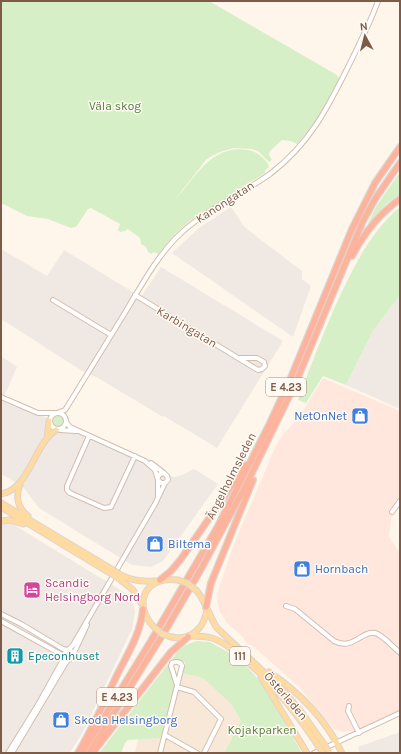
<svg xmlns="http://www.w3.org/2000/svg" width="401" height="754" font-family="Karla,sans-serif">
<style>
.residential{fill:#f7e8d8}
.commercial{fill:#ffe7de}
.industrial{fill:#f0e9e3}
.green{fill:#d7efc6}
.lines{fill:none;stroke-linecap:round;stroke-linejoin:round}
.minor-casing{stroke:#d3bdae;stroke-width:6}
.major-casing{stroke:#ddd4d0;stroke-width:7}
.highway-casing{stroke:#ddd4d0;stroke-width:8}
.minor{stroke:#fff;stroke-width:4}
.major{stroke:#ffdaa1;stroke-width:5}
.highway{stroke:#feb49c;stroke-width:5.5}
.major-bridge-casing{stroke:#ddd4d0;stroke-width:7;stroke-linecap:butt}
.major-bridge{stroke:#ffdaa1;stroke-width:5}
.labels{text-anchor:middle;stroke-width:3;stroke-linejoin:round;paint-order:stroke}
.shield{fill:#fffaf3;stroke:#a58b7c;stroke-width:1}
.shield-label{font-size:11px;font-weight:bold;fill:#7e5b49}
.park-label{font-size:12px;fill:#527e3d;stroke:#fffaf3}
.street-label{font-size:12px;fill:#7e5b49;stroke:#fffaf3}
.shop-label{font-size:12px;fill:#366cbe;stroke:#fffaf3;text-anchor:start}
.hotel-label{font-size:12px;fill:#b23c85;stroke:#fffaf3;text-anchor:start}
.culture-label{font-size:12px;fill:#0d838f;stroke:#fffaf3;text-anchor:start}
</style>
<rect width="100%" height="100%" fill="#fef6eb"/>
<!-- residential -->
<path class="residential" d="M181,673L203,678L232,705L241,721L225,750L227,753H161Z
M161,738L158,753H135L138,739Z"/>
<!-- commercial -->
<path class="commercial" d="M323,378L400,411V501L392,512L389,537L400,553V713L359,733L357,730L344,732L334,729L298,686L253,646L246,643L243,637L227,623L220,612L217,600L219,588L234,544L275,448L281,437L300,416Z"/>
<!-- industrial -->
<path class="industrial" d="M231,207L243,225L248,230L302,271V279L311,286L293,337L172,253L199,228Z
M1,249L47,276L64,250L141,297L161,267L283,341L217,448L164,416L163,417L98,378L84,372L1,319Z
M400,295V409L346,385L373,331Z
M1,356L17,367L3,399L40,414L46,418L48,420L46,436L56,431L64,430L81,433L149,465L157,475L175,477L182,475L194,469L218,484L163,561L151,567L132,565L39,508L24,488L12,480L1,474Z
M1,517L127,594L133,604L135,612L132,629L84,730L70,753H1Z
M400,732V753H360L358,747Z"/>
<!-- green -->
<path class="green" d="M1,1H209L337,75L341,82C327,104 315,126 297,144L291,141L282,140L270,151L269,155L272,160L269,162L258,151L251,149L234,148L220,152L210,157L206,160L173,202C195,179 210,144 248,150C256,151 267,159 269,167L265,171V173L191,220L176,233L158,254L154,252L151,254L148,252L146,247L141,244L140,238L128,229L125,231L120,232L118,230L120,224L91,208L88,209L76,227L71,228L48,219L27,216L1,203Z
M400,172V194L386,204L367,225L377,205Z
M400,207V295L373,331L346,385L323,376L306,403L298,400C309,369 321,339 334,309C351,272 368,234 400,207Z
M52 421a6 6 0 1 1 12 0a6 6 0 1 1-12 0Z
M196,641L210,642L228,652L247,667L262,683L302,753H227L225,751L241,721L232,705L203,678L181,673L185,666V662L172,659L181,647Z
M168,664L175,685L174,689L161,738L128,740L125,743L121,753H99Z"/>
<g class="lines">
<!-- minor casing -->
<g class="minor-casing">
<path id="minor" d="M135,295L238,358H257L264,362L265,366L262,369L258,370L238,358
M53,300L111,335
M1,397L38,413H56
M50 421a8 8 0 1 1 16 0a8 8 0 1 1-16 0Z
M57,413L65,410L67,407C87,375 106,343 126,311C141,286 155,260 175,239C202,211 239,196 270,174C312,142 329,105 352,59C361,40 371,21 378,1
M66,422L70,427L145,461L155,470L158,480L161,483H165L168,480L167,476L164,473L160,474L158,477
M60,430L76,431
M89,436L67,486V490L70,493L104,508L111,507L135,456
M151,463L164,473
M158,481V496
M392,512L400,501
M286,606L295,609L334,641C353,651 362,630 375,633C383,635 394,648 400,653
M1,614L21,624L63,649L71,651L73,655L70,659L66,658L65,653L67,650
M1,621L64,656
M68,650L73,645L155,504L165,483
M73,655L87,625
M177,687L194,692L221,719L204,753
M349,706L348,711L359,733
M165,735L197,753
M8,753L39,703L65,656
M12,753L67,661L70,659
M160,753L182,666C181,662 176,661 172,663L171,666L177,685
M314,753L400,713"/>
</g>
<!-- major casing -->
<g class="major-casing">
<path id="major" d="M47,438L49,421
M20,485C15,497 18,508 28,516
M1,494C29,490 34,444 56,430
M1,503L113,570
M1,507L110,573
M1,521L10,520L23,524
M119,574C131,581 142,582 155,581
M117,577L133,590L142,604
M197,591C206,602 209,616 217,628L281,688L299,709L324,744
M153,626C132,603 146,575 178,580
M190,636C197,636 205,636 212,638C222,641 230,648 238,654C271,680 296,712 319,747
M171,637C191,641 204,629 207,609
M269,672C299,692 326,720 342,753
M261,677L307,753"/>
</g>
<!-- highway casing -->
<g class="highway-casing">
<path id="highway" d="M352,256C364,233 379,214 400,199
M160,580L171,571L181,559L246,465
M206,607L211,583L253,480
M94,751L171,652L188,637
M78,753C93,728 104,702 117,675C127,655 141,633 143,609
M82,753L151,641L217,528L269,425L290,380L352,229L375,183L400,147
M89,753L168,626L201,569L246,485L296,382L363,221L375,199L400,163"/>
</g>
<!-- minor -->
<use href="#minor" class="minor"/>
<!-- major -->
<use href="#major" class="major"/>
<!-- highway -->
<use href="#highway" class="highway"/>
<!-- major-bridge casing -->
<g class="major-bridge-casing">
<path id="major-bridge" d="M113,570L119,574
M110,573L117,577
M178,580L187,583L197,591
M153,626L162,634L171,637
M324,744L329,752
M319,747L323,753"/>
</g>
<!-- major-bridge -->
<use href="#major-bridge" class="major-bridge"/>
</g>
<!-- icons -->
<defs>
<g id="shop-square" transform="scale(0.9)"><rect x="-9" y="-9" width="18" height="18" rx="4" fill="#3f7fe0" stroke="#fffaf3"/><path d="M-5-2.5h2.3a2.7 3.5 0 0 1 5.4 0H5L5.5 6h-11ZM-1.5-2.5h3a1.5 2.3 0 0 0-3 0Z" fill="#fff"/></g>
<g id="hotel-square" transform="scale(0.9)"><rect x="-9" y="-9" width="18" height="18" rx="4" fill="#d1479c" stroke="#fffaf3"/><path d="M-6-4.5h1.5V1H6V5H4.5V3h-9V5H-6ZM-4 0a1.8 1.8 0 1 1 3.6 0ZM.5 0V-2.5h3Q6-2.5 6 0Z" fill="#fff"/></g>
<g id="building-square" transform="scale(0.9)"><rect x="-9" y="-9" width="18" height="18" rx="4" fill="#0f9aa8" stroke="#fffaf3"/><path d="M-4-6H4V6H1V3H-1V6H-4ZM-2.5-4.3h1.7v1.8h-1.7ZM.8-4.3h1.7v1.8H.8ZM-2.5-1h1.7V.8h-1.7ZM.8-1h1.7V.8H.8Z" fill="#fff"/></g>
</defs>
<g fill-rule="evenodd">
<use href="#shop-square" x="360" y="416"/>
<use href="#shop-square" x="155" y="544"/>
<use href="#shop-square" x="302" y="569"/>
<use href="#hotel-square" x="32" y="590"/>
<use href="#building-square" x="15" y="656"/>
<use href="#shop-square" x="61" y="720"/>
</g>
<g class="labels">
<!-- shield labels -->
<g class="shield">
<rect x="266" y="378" width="40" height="18" rx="3"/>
<rect x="230" y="647" width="20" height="18" rx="3"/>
<rect x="97" y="688" width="40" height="18" rx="3"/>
</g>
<g class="shield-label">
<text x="286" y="391">E 4.23</text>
<text x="240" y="660">111</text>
<text x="117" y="701">E 4.23</text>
</g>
<!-- park labels -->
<g class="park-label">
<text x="115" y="110">Väla skog</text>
<text x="262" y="734">Kojakparken</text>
</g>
<!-- street labels -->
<g class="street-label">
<text transform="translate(225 202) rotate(-33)" y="4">Kanongatan</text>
<text transform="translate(187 327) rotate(31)" y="4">Karbingatan</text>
<text transform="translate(231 476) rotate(-63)" y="4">Ängelholmsleden</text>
<text transform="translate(286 696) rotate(49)" y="4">Österleden</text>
</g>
<!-- shop labels -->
<g class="shop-label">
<text x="347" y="420" text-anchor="end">NetOnNet</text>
<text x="168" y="548">Biltema</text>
<text x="315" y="573">Hornbach</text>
<text x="74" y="724">Skoda Helsingborg</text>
</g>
<!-- hotel labels -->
<g class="hotel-label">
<text x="45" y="587">Scandic<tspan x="45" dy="14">Helsingborg Nord</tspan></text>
</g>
<!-- culture labels -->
<g class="culture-label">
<text x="28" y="660">Epeconhuset</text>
</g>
</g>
<!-- border -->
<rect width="401" height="754" fill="none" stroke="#7e5b49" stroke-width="4"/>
<!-- north arrow -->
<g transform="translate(365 36) rotate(353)" stroke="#fffaf3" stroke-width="3" paint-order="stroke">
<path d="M0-3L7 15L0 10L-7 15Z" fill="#7e5b49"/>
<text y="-6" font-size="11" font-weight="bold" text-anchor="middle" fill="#7e5b49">N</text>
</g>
</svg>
